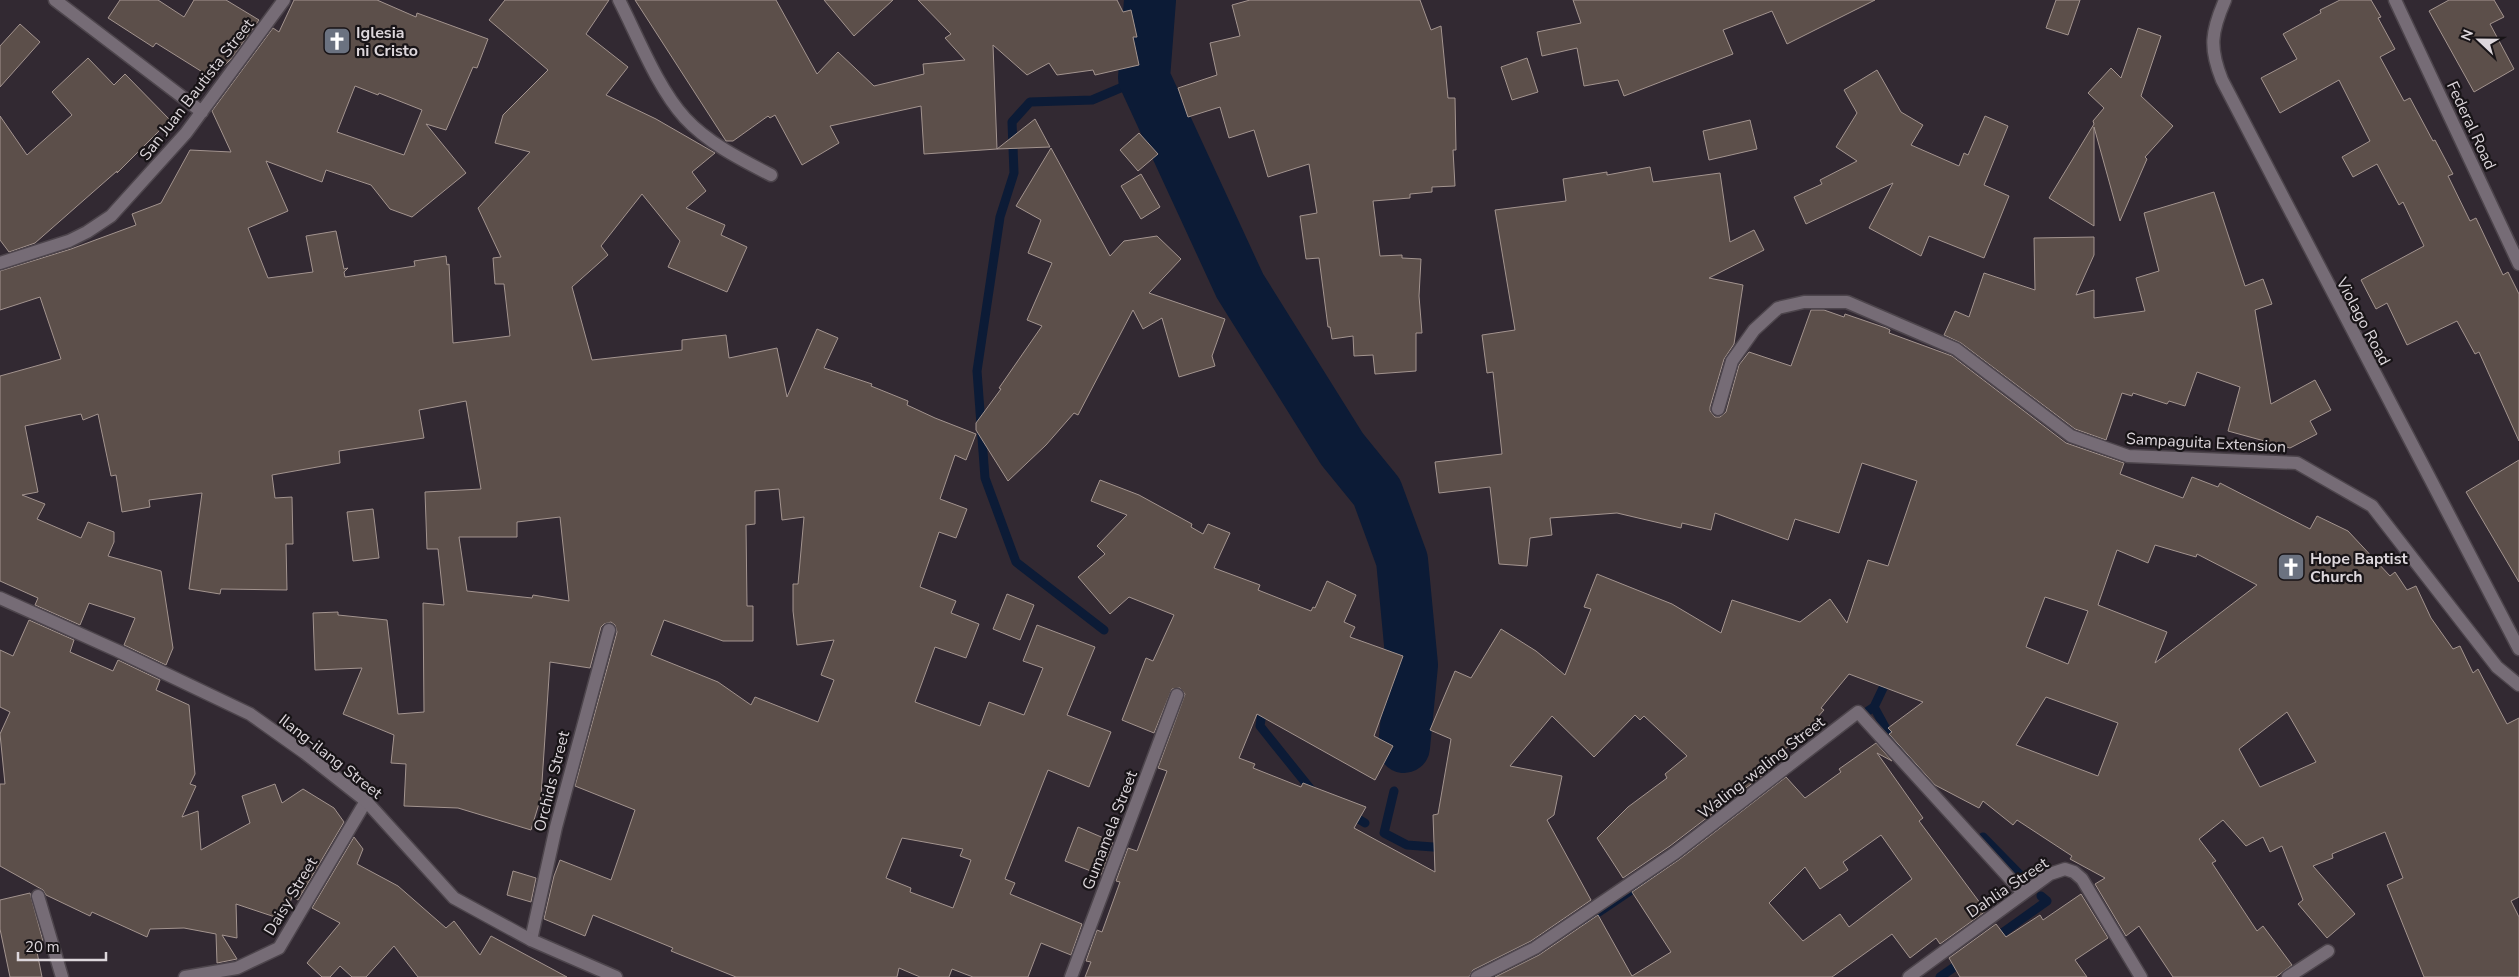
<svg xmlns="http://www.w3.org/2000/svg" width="2519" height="977" font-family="'Nunito Sans',sans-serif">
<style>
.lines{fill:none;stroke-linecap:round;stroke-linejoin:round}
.stream{stroke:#0c1b36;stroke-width:9}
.river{stroke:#0c1b36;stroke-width:52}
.building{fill:#5c4f4a;stroke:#a3948f;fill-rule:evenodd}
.street-casing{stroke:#4d454c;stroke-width:15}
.secondary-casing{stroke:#4d454c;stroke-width:15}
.street{stroke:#766c76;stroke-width:12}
.secondary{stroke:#766c76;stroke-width:12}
.labels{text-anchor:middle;stroke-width:4.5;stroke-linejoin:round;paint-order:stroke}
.poi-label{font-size:16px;font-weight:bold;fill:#ddd7dc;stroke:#181417;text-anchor:start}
.street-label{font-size:16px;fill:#ddd7dc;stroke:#181417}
</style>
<rect width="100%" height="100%" fill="#322932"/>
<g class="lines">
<!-- stream -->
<path class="stream" d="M1104,630L1016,562L985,478L977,371L1000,217L1014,173L1012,122L1030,102L1092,100L1144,78
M1263,706L1260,726L1313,792
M1874,707L1884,686L1891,680
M1868,711L1874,707L1891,738L1919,770
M1394,791L1384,833L1407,845L1446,848
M1350,814L1365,823
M1983,837L2029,884
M1584,922L1658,872
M1994,939L2047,901L2041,896
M1940,977L1963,961"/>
<!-- river -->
<path class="river" d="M1150,0L1144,78L1240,286L1342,449L1377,492L1402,560L1412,665L1404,747"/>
</g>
<!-- building -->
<path class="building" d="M120,0H158L184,17L194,0H226L259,20L232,58L212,78L156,43L153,47L108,18Z
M294,0H377L416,17L417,13L488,39L477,68L473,67L446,130L426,124L466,173L412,217L390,209L371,185L326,170L322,182L266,161L288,211L248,228L268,278L313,272L306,236L336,231L344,269L348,268L344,272L345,277L415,266L414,261L446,256L447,265L449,264L453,343L510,336L504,284H495L493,258L501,257L478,208L530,152L495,143L503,115L548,70L489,20L505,0H609L586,34L628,67L606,95L656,119L715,153L692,172L706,191L686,208L725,225L721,235L747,247L727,292L668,267L680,241L642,194L601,246L608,255L572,287L592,360L682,350V340L726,335L729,358L777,348L787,397L817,329L838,338L824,368L872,384L871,386L908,401L907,405L935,418L976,434L966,460L955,455L940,499L967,509L956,538L939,532L920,587L956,601L951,613L979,624L966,658L935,647L915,702L980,726L989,702L1024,715L1043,668L1023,661L1037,625L1095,647L1067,715L1111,732L1089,787L1048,770L1005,879L1015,883L1010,894L1082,924L1071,955L1041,943L1028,977H973L952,969L949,977H920L899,968L897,977H736L671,951L673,948L593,915L585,936L544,919L554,876L560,860L611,880L635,810L575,786L617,632L615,625L611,622L604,624L601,627L590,668L550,662L541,797L531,830L458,808L404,806L406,764L391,763L394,735L343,714L362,668L315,670L313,613L338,612V615L387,620L398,714L424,712L423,603L444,605L438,549H427L425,492L481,489L466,401L419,410L424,438L339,451L340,463L272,475L275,498L292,497L293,544H286L287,590L221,589L220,594L189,589L202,493L149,500L150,507L122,512L116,475L111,476L98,414L83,420L81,414L25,426L38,492L22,495L45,504L37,519L81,538L88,522L114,532V542L108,556L161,571L173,648L166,665L124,645L135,618L89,603L80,625L35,605L38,598L0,581V376L61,359L40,297L0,310V271L71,249L136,225L132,214L161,203L190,150L231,152L212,111L273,28L279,32ZM355,86L378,95L379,93L422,110L404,155L337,132ZM779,489L782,520L804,517L798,584H793V611L797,645L834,640L821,675L834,680L818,722L755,697L751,705L718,682L651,655L664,620L723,641H753V606H747L746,525L755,524V491ZM560,517L569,601L533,595L532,598L467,591L459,537H517V522ZM902,838L963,849L960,856L971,860L953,908L910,892L911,888L886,878Z
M635,0H776L817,74L838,52L874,86L924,74L923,64L965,60L945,38L951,34L918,0H1117L1123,12L1131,10L1137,37H1133L1139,65L1095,75L1093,70L1057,75L1049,63L1027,75L993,45L997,149L924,154L921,106L830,126L839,143L802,165L775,115L770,118L768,116L733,141H726Z
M824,0H893L854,36Z
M1250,0H1420L1431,30L1441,26L1448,98H1455L1456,150H1453L1455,186L1432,187V192L1410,194V198L1373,201L1380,256L1402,255V258L1421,259L1419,296L1422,333H1416V371L1375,374L1373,355L1354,356L1353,336L1332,339L1330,327H1328L1319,258L1306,259L1300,216L1317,213L1309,164L1268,177L1254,130L1229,138L1220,107L1188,117L1178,88L1217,75L1210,43L1240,36L1232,5Z
M1573,0H1875L1787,44L1772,11L1723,30L1733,54L1624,96L1618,80L1584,86L1577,48L1542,56L1537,32L1581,23Z
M2056,0H2080L2068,35L2046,28Z
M2340,0H2371L2381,17L2378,18L2395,49L2380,57L2404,101L2410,98L2433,141L2435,140L2453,174L2448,176L2470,221L2476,218L2503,275L2508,272L2519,294V441L2479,352L2475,354L2457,321L2407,345L2387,303L2376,309L2361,280L2424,246L2403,202L2399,205L2377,164L2353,177L2342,157L2370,141L2339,80L2280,113L2261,78L2297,59L2283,34L2321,13L2320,10Z
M2449,0H2494L2504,17L2490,24L2514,69L2474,92L2429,11Z
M20,24L40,42L0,87V46Z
M2138,28L2161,36L2141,96L2173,126L2145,157L2147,159L2120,221L2094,127V226L2049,198L2094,124L2093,121L2104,108L2088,93L2111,68L2121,78Z
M88,58L114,85L125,74L170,120L117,173V171L35,243L9,252L0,240V116L27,155L72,115L52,92Z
M1527,58L1538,92L1512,100L1501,67Z
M1877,70L1901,112L1923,125L1911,145L1959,166L1964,153L1968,155L1985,116L2008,126L1984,185L2009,196L1984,258L1929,236L1921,256L1869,228L1893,183L1806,224L1794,197L1822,184L1820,180L1857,161L1836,147L1857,113L1844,90Z
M1035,119L1050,147L997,149Z
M1750,120L1757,149L1709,160L1703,131Z
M1139,133L1158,154L1138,171L1120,150Z
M1051,148L1110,256L1124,241L1157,236L1181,259L1149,293L1225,319L1212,356L1215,366L1179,377L1162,318L1143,329L1133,310L1078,415L1074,413L1046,445L1008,481L976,430V423L1001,389L999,388L1042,326L1027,320L1052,263L1028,253L1041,220L1016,206Z
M1650,167L1653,182L1720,173L1730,242L1754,230L1764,250L1709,278L1743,285L1734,344L1724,359L1710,407V411L1715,417H1720L1726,412L1739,365L1749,352L1791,366L1811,310H1824L1844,317L1845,314L1886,328L1890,330L1889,333L1952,356L2066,443L2124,463L2120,474L2183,498L2192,477L2218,487L2220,483L2310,529L2317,516L2348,531L2390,576L2395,572L2407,590L2416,586L2431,618L2453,649L2460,646L2473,673L2478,669L2507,724L2519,718V897L2511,901L2519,917V977H2424L2387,885L2403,878L2385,832L2332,854L2333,858L2313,866L2355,914L2327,938L2298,904L2303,900L2282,846L2270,852L2263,837L2246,846L2223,820L2199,839L2216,861L2212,863L2257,931L2263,926L2292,965L2276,977H2173L2139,926L2126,936L2095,884L2105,878L2070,859L2072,856L2017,820L2013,825L1983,801L1979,808L1935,785L1889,734L1892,732L1888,728L1923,702L1849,674L1821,708L1824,710L1816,719L1772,762L1776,765L1670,846L1623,878L1597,838L1628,807L1667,778L1665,774L1687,756L1644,716L1640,720L1635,715L1594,757L1552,716L1510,766L1562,776L1554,815L1547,820L1591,900L1531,941L1473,970L1469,977H1085L1091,962L1086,961L1097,930L1102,932L1120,882L1116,881L1128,848L1137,851L1167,771L1158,768L1185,694L1180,688L1172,689L1154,733L1122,720L1146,658L1153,661L1174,615L1129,597L1110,614L1078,577L1105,554L1097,546L1127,515L1091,501L1100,480L1139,495L1192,524L1191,527L1203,534L1208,524L1230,533L1214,568L1260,585L1258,590L1311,611L1313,607L1315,608L1327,581L1356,595L1344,622L1355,627L1350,637L1403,656L1374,736L1393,746L1375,780L1257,714L1239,758L1255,764L1253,768L1301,787L1303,783L1366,807L1354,828L1435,872L1433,815L1438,814L1451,739L1430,730L1455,671L1471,678L1501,629L1536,651L1565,675L1591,609L1584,607L1597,574L1672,604L1721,633L1732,600L1800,622L1830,599L1847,623L1868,560L1888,566L1917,481L1862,463L1839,533L1795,519L1788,540L1715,513L1711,530L1682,523L1681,528L1617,513L1550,518L1552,535L1530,538L1527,566L1499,564L1490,487L1439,493L1435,462L1502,454L1493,372L1487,373L1482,335L1515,330L1495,210L1566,201L1563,179L1607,172V175ZM2155,545L2196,557L2197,554L2257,585L2155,663L2167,632L2098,605L2117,550L2148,563ZM2045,597L2088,611L2068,664L2026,647ZM2046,697L2118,723L2098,776L2016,745ZM2287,712L2316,762L2260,787L2239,749Z
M1141,174L1160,207L1141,219L1121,186Z
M2214,192L2245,286L2263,279L2272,304L2255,310L2271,404L2315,380L2331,410L2310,421L2317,434L2290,448L2228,431L2240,387L2197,372L2185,406L2169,401L2167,404L2133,393L2132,396L2122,393L2106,440L2075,429L1961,343L1944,335L1955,311L1969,317L1984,273L2035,290L2034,238L2094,237V255L2076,295L2094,290V318L2145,311L2136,278L2159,271L2144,213Z
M2519,460V582L2466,492Z
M373,509L379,558L353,561L347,512Z
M1007,594L1034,605L1020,640L993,629Z
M29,620L74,640L70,652L113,671L118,660L160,680L156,690L189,705L195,774L190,784L196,786L182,817L198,811L201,850L250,823L242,796L275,784L282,803L303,789L334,808L344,822L298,900L292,897L284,920L236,904L237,938L222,935L237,959L217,963L216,934L184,928L150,929L147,937L92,912L90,916L46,895L43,890L0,866V784H5L0,734L10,712L0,707V650L13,656Z
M1876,743L1892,761L1877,753L1923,818L1919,821L1986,911L1940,944L1936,938L1910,958L1892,934L1832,977H1495L1539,955L1598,915L1632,976L1671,952L1632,892L1680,859L1786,777L1805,798L1841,772L1839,769ZM1881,835L1912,879L1849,927L1840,914L1803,941L1769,903L1805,867L1820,889L1848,870L1843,862Z
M1078,827L1113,842L1101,875L1065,861Z
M354,837L363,849L357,864L398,886L446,928L454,921L480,955L491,936L567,977H418L394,946L366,977H352L340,966L330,977H322L307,963L340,923L312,908Z
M513,871L536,878L531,902L507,895Z
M30,893L43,941L35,942L42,977H10L0,929V900Z
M2081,894L2108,938L2075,960L2087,977H1960L1949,958L1996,924L2006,937L2040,915L2043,920Z"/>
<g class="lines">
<!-- street casing -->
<g class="street-casing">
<path id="street" d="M55,0L202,112
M619,0C638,37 657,87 685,118C708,143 740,159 771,175
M2395,0L2519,264
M0,263L69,241L87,232L111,216L186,133L284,0
M1718,409L1732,361L1754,330L1778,308L1804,302H1847L1956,349L2071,436L2128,456L2297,463L2372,506L2497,667L2519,685
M38,896L62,977
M531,940L556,827L609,630
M185,977L237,968L279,948L366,801
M1071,977L1177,695
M1477,977L1535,948L1675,853L1858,712L2023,893
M1909,977L2050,874L2065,869L2074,872L2082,879L2141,977
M2288,977L2328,951"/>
</g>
<!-- secondary casing -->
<g class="secondary-casing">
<path id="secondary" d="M2225,0C2211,32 2209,48 2222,80L2519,649
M0,598L118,651L250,714L305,753L366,801L454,898L531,940L616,977"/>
</g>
<!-- street -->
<use href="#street" class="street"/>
<!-- secondary -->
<use href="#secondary" class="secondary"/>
</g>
<!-- icons -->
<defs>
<g id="church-square" transform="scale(1.4375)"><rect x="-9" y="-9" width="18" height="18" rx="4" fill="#6b7280" stroke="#181417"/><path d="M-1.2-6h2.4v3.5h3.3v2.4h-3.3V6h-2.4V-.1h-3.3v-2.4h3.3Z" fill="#fff"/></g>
</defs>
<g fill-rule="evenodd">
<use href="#church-square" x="337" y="41"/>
<use href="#church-square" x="2291" y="567"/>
</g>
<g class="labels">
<!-- poi labels -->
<g class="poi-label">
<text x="356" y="38">Iglesia<tspan x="356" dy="18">ni Cristo</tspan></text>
<text x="2310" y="564">Hope Baptist<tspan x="2310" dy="18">Church</tspan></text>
</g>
<!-- street labels -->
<g class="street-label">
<text transform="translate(196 89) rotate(-52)" y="6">San Juan Bautista Street</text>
<text transform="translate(2472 125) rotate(65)" y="6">Federal Road</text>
<text transform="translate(2364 321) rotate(62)" y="6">Violago Road</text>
<text transform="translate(2206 442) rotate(3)" y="6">Sampaguita Extension</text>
<text transform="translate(331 756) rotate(38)" y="6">Ilang-ilang Street</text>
<text transform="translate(1761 767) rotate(-38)" y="6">Waling-waling Street</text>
<text transform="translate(551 781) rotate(-76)" y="6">Orchids Street</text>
<text transform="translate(1109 830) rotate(-69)" y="6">Gumamela Street</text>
<text transform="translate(2007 887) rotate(-34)" y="6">Dahlia Street</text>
<text transform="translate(290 896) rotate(-59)" y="6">Daisy Street</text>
</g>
</g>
<!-- north arrow -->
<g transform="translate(2479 40) rotate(292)" stroke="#181417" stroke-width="4" paint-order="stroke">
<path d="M0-4L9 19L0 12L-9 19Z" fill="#ddd7dc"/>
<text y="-8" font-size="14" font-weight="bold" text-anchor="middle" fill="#ddd7dc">N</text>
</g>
<!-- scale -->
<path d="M18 952v8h88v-8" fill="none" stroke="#ddd7dc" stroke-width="2.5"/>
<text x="25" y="952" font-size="15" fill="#ddd7dc" stroke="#181417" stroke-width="4" paint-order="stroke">20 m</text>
</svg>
